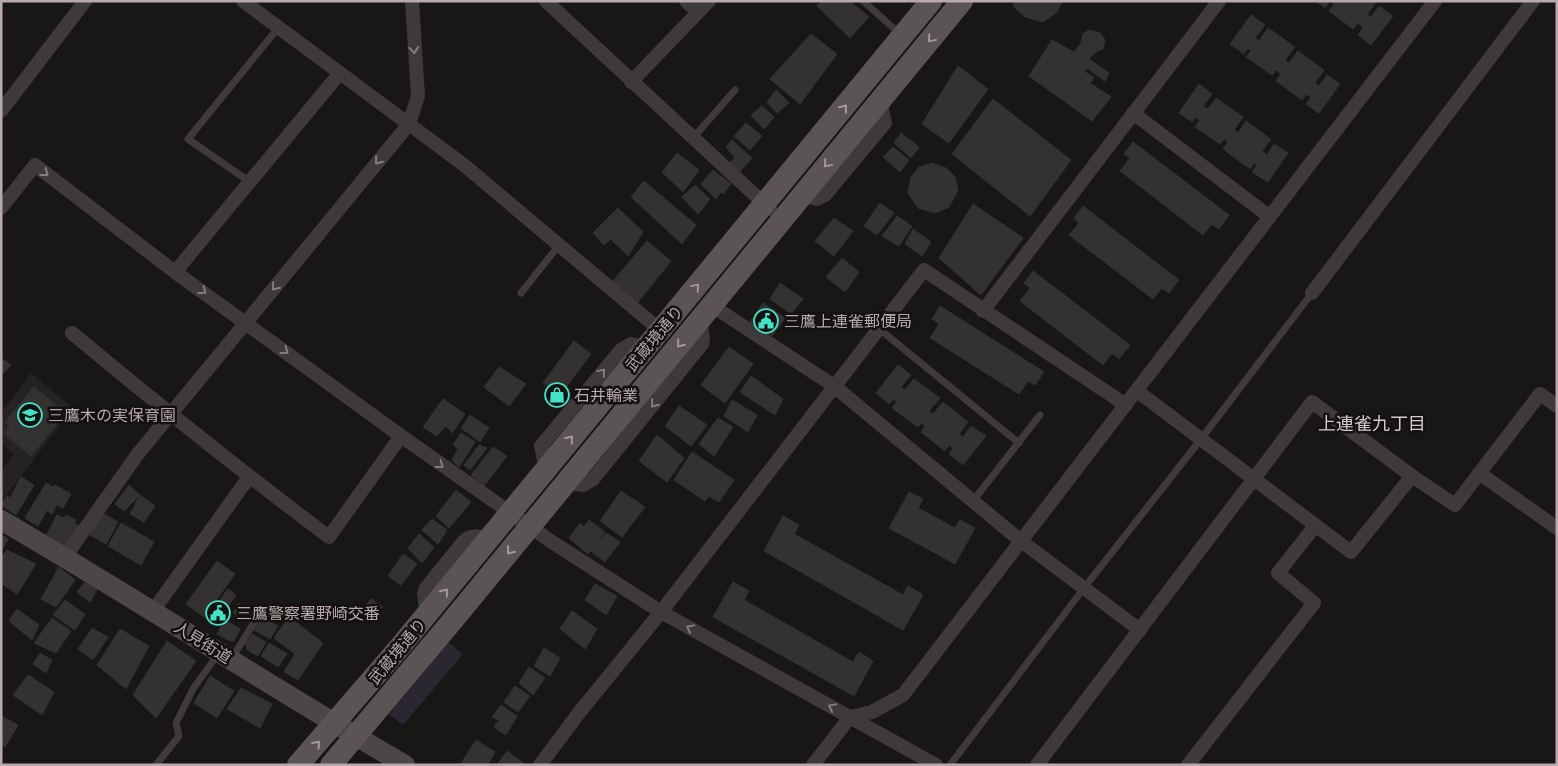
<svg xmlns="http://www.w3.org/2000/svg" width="1558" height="766" font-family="'Asap Condensed','Noto Sans JP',sans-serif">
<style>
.built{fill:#252322}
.green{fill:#2a2730}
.building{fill:#343231;stroke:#343130}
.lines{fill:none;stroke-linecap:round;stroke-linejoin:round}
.lane{stroke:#3f3a3a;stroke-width:7}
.street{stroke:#3f3a3a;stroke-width:14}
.secondary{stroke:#4c4646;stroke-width:20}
.primary{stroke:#5b5454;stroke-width:22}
.oneway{stroke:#a5989a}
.oneway2{stroke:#877d7e}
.labels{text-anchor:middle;stroke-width:5;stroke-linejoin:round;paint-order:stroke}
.poi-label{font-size:16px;fill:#b7a9ab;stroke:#131211;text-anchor:start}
.street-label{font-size:16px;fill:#b7a9ab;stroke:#131211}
.neighbourhood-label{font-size:18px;fill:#d3cacb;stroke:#131211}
</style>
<rect width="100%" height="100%" fill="#181716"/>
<!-- built -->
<path class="built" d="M31,373L73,408L1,502V471L14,454L1,443V413Z"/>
<!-- green -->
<path class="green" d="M448,642L463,654L403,725L389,714Z"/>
<!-- building -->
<path class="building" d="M822,1H850L869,17L850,38L817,6Z
M1013,1H1063L1056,13L1043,22L1025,17L1014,7Z
M1316,1H1330L1325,8Z
M1331,1H1375L1376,2L1367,15L1371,17L1379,6L1393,16L1371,45L1358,35L1363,27L1358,23L1353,29L1329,11L1334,4Z
M1251,15L1265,25L1255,38L1259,41L1268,28L1295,47L1285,60L1289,63L1298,51L1324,70L1315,83L1319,86L1327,75L1340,84L1319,113L1306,104L1311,97L1306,94L1302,100L1276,81L1281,74L1276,70L1272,75L1246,57L1251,51L1248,48L1244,54L1230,44Z
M1088,30L1100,33L1105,40L1103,49L1096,52L1089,59L1109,73L1105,81L1087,68L1084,71L1094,78L1090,83L1111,97L1092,121L1029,76L1052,40L1074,52L1081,43L1083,34Z
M811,34L837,54L800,104L770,79Z
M958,66L988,89L949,143L922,124Z
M1199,84L1212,94L1203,106L1208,109L1216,98L1243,117L1234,130L1238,133L1246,121L1271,139L1262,151L1267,155L1274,144L1288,153L1268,182L1252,172L1257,165L1254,163L1250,169L1223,149L1228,142L1224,139L1220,144L1195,127L1200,120L1195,117L1192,122L1179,113Z
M776,90L789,103L777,113L767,102Z
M993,99L1071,160L1030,216L952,154Z
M762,106L774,117L764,129L751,115Z
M746,123L762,136L750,150L734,136Z
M901,133L919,147L911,158L894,143Z
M732,140L752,158L739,173L729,163L735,158L726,147Z
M1133,142L1229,215L1219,229L1212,224L1203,235L1120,171L1130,158L1124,154Z
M893,147L909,160L900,172L883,157Z
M677,153L699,170L683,192L662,172Z
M932,163L946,168L955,177L958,190L949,207L935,213L918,208L908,193L911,177L919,167Z
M713,170L731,184L723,194L721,192L716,199L701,184Z
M644,181L696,225L682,244L631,197Z
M695,185L710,199L698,214L682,197Z
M880,203L894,213L877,235L864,226Z
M973,204L1023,238L981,295L939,258Z
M1083,206L1179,280L1169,293L1162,288L1153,299L1069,235L1079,223L1074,218Z
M618,208L643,232L628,256L611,239L604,245L593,233Z
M897,216L912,226L899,246L882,236Z
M834,218L853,231L834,256L815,241Z
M913,229L931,242L922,256L905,244Z
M647,241L671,261L638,302L613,281Z
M842,258L859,272L845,292L826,277Z
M1033,271L1130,345L1119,359L1112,353L1103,365L1020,301L1030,288L1024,283Z
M780,283L803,299L791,314L770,299Z
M763,303L785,318L772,336L750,322Z
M940,306L1044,372L1035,385L1028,381L1019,394L930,338L939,324L932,319Z
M574,341L591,354L560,395L543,383Z
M729,347L753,364L725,403L701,385Z
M1,358L11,365L1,376Z
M898,365L911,375L901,387L905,390L914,379L940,398L929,411L933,414L943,402L968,422L959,434L963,437L971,426L986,436L963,465L949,454L953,448L949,445L945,451L921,432L925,426L921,423L918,427L892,408L897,402L893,399L889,404L876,393Z
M499,367L526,384L509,406L484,387Z
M751,376L783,399L775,415L740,392Z
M34,387L66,413L31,456L4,434L10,426L5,422Z
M443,399L465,414L452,433L446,426L437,436L423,427Z
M732,400L757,415L748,432L724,416Z
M679,406L707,425L691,446L665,426Z
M470,415L489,428L480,442L461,428Z
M718,418L733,427L714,456L699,444Z
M461,433L475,442L459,467L452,460L458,449L453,445Z
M657,435L684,458L667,482L639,461Z
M479,445L487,448L470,470L464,465Z
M493,447L507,456L484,486L471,475Z
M692,452L734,480L719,502L709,496L705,501L674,480Z
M21,477L34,485L16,515L1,505L7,496L10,498Z
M46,483L53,487L55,485L71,494L63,508L57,505L52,514L47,510L38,526L25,518Z
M129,485L140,495L124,511L115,504Z
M456,490L471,502L449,528L436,516Z
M621,491L645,507L622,537L600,521Z
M909,492L923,499L918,508L955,528L960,520L975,528L955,564L889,528Z
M140,495L155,506L144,522L130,514Z
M102,513L118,522L106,544L90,535Z
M57,515L64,518L66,515L76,520L74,523L80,527L69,549L46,536Z
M783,516L799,525L794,534L903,595L908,586L923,595L903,630L764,551Z
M432,519L447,530L438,544L422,530Z
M589,520L605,532L588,554L569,538L580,523L584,527Z
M121,523L154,542L141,565L108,546Z
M606,533L620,542L605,562L591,551Z
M1,534L8,539L1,552Z
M419,534L434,547L422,563L408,548Z
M7,550L36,564L17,594L1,583V558Z
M403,554L417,564L401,585L388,576Z
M217,561L235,574L204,617L186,604Z
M59,567L75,580L56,607L41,599Z
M85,582L98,588L90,602L77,592Z
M733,582L749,591L744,600L853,662L859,652L873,661L854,696L713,617Z
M595,584L617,596L606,615L585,600Z
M228,589L236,595L216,623L208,617Z
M371,599L383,607L374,616L365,606Z
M65,600L85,614L75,630L53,615Z
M238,603L253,612L248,622L233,613Z
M17,609L39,625L32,640L9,621Z
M572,611L597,629L585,649L560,629Z
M262,617L278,626L270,639L254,630Z
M289,617L323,643L298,680L284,672L295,654L274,638Z
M52,618L71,631L56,653L34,643Z
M225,620L240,629L234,641H230L217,634Z
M92,628L108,637L93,660L78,649Z
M120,629L149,646L126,689L97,665Z
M252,634L266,642L258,656L247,650L246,643Z
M167,641L196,661L156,718L133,695Z
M269,643L287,654L278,667L261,656Z
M544,648L560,658L550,676L534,666Z
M40,653L52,660L46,673L33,664Z
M529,667L545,678L533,695L519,683Z
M28,675L54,692L42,715L13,695Z
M210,676L234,691L217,718L194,703Z
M515,686L530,696L518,712L504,702Z
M241,688L272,704L260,728L227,709Z
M501,705L517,716L506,735L494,727L499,720L492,717Z
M1,716L18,725L5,747L1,744Z
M476,740L495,752L488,765H460Z
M507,751L526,765H497Z"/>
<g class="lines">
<!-- lane -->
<path class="lane" d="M863,1L900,34
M693,138L735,90
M250,182L188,139L278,28
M521,293L559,245
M878,328L1019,443
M973,501L1040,415
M232,658L258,616
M156,765L179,736L176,723L193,689L218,654
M950,765L1084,588L1201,439L1312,293"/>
<!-- street -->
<path class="street" d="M243,1L464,165L660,330
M546,1L770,209
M686,1L698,12
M631,82L709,1
M1,111L85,1
M1133,113L1270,217
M802,195L817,199L825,195L885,123L880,101
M1,208L35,165L175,272L401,436L552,542L661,612L936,765
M175,272L340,73
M1312,293L1533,1
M711,305L834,386L1021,541L1140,630
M983,311L1219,1
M72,333C156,403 241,471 329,537L401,436
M1137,391L1351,552L1412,476L1455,505L1540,394L1557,406
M546,469L541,446L621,350L631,344L646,347
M1479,473L1557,528
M567,482L583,485L593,479L702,344L703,338L700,320
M65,557L137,455L409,124L418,96L412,1
M153,611L249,477
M427,615L424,594L426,588L464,541C472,534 479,536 489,539
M540,765L578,714L661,612L924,270L1126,405
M813,765L850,717L872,712L903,695L1435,1
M1037,765L1312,402L1412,476
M1188,765L1314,603L1278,573L1315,526"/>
<!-- secondary -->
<path class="secondary" d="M1,520C137,599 269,686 405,765"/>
<!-- primary -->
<path class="primary" d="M298,765L399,648L931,1
M331,765L453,620L962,1"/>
</g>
<!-- one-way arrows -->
<defs><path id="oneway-chevron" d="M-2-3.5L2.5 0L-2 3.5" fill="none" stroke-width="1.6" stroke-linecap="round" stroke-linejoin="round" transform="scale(1.25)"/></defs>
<g class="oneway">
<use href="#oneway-chevron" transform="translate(931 39) rotate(130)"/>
<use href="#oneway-chevron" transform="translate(844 108) rotate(-51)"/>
<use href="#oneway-chevron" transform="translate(827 164) rotate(130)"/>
<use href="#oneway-chevron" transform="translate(696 287) rotate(-50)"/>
<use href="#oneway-chevron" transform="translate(680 344) rotate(129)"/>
<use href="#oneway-chevron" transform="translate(570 439) rotate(-51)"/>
<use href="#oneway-chevron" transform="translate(510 551) rotate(128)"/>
<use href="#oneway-chevron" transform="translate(445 592) rotate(-51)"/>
<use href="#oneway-chevron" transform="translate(317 744) rotate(-48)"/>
</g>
<g class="oneway2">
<use href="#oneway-chevron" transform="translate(414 50) rotate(85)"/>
<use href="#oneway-chevron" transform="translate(378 161) rotate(129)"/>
<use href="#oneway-chevron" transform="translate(45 173) rotate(37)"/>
<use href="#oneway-chevron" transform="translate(275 287) rotate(129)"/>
<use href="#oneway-chevron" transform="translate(203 291) rotate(36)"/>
<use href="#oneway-chevron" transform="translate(285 351) rotate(36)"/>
<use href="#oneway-chevron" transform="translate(602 372) rotate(-50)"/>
<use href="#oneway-chevron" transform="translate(654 404) rotate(129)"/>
<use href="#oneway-chevron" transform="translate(440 465) rotate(36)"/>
<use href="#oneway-chevron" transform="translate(690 628) rotate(-151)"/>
<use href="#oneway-chevron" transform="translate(832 707) rotate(-151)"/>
</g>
<!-- icons -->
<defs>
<g id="civic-ring" transform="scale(1.25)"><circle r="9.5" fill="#131211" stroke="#44e2c7" stroke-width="1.5"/><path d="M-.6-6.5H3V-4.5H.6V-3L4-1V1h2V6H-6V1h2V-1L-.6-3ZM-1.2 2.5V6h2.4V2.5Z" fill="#44e2c7"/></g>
<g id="shop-ring" transform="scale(1.25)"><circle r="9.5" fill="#131211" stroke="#44e2c7" stroke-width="1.5"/><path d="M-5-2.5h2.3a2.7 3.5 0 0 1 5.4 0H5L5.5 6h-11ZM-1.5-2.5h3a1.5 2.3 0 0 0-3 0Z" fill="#44e2c7"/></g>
<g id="school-ring" transform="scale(1.25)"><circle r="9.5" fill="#131211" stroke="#44e2c7" stroke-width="1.5"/><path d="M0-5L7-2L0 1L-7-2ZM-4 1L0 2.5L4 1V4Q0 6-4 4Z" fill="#44e2c7"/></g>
</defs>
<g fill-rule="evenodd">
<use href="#civic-ring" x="766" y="321"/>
<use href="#shop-ring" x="557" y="395"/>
<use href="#school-ring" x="30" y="415"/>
<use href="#civic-ring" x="218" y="613"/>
</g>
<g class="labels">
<!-- poi labels -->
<g class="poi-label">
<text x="784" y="327">三鷹上連雀郵便局</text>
<text x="574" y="401">石井輪業</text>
<text x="48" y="421">三鷹木の実保育園</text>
<text x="236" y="619">三鷹警察署野崎交番</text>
</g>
<!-- street labels -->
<g class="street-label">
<text transform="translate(654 338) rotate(-50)" y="6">武蔵境通り</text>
<text transform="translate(203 642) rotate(32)" y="6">人見街道</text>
<text transform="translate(397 651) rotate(-50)" y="6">武蔵境通り</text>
</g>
<!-- neighbourhood labels -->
<g class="neighbourhood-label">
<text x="1372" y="430">上連雀九丁目</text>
</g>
</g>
<!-- border -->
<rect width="1558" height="766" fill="none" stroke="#b7a9ab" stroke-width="5"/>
</svg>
